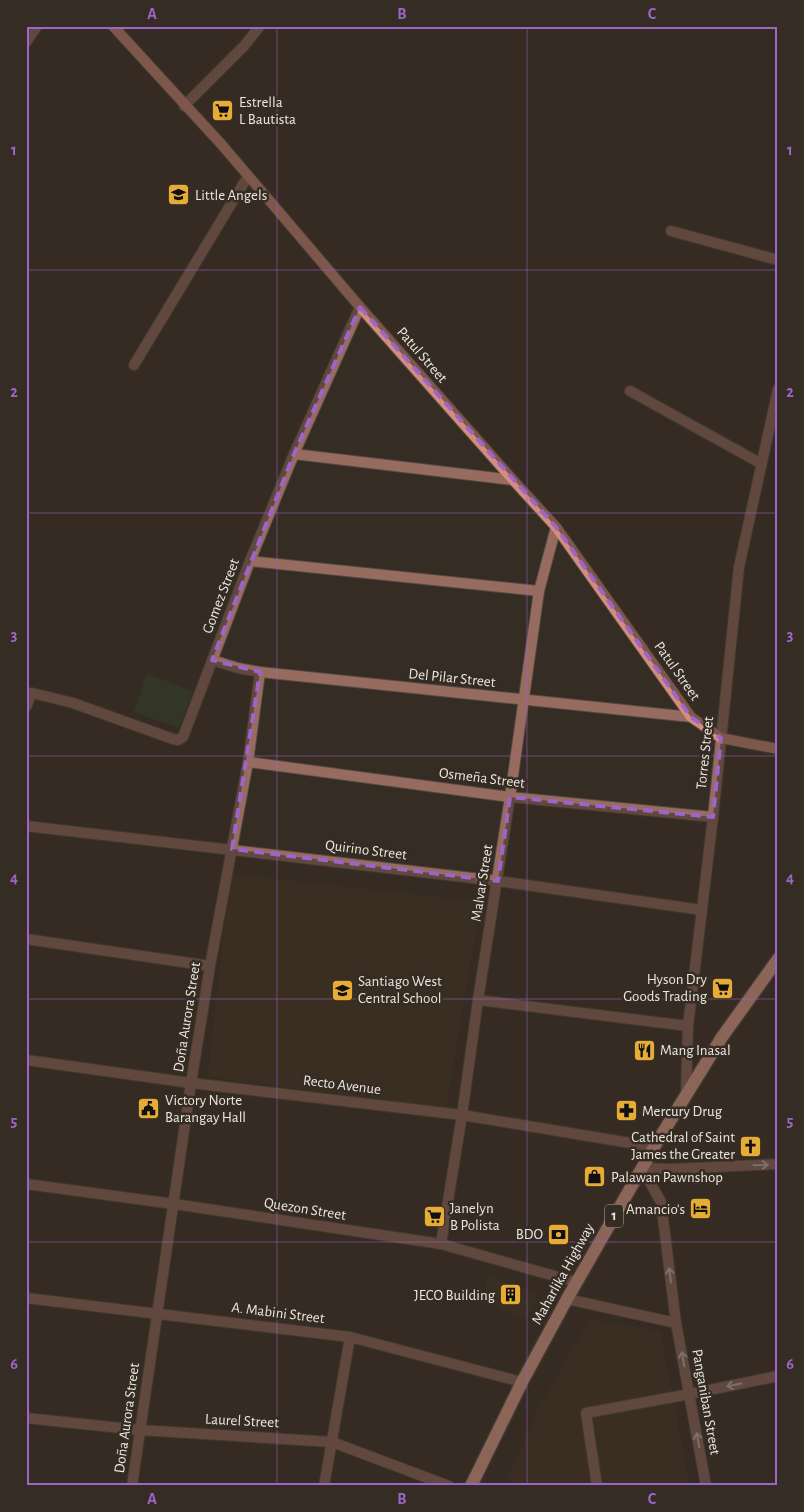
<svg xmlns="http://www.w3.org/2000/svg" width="804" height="1512" viewBox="0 0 804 1512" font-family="'Alegreya Sans',sans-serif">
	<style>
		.built { fill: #403224 }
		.green { fill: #32442b }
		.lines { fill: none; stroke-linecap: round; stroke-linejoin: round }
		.pedestrian-casing { stroke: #524a41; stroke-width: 12 }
		.minor-casing { stroke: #524a41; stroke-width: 12 }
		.tertiary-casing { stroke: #524a41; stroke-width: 12 }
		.secondary-casing { stroke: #524a41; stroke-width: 12 }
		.primary-casing { stroke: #524a41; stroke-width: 15 }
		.pedestrian { stroke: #986b61; stroke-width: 10 }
		.minor { stroke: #986b61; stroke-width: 10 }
		.tertiary { stroke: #986b61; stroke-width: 10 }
		.secondary { stroke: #d48c7c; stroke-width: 10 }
		.primary { stroke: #f7ac9b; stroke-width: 12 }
		.oneway { stroke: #d3c1ba }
		.marked { fill: none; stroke: #9d64c9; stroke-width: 4; stroke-dasharray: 10 6; stroke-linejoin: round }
		.grid { fill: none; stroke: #9d64c9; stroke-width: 1; stroke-opacity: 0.55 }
		.labels { text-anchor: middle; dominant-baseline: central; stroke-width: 5; stroke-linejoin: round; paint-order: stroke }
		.shield { fill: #352c23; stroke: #b5aea7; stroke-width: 1 }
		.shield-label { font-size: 14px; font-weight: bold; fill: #ece6e0 }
		.poi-label { font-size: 15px; fill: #ece6e0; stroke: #352c23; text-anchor: start }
		.street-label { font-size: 15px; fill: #ece6e0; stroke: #352c23 }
		.neatline { fill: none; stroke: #9d64c9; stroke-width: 2 }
		.grid-label { font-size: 16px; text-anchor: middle; font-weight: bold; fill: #9d64c9 }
	</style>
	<rect width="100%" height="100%" fill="#352c23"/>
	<g class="built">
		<path d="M 230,874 L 481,902 L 446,1108 L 208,1077 Z"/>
		<path d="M 487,1275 L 538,1294 L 525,1320 L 485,1302 Z"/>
		<path d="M 589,1320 L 660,1331 L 690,1486 L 505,1486 L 540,1405 Z"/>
	</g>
	<path class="green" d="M 147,674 L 193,691 L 179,728 L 134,712 Z"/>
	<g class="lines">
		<defs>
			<path id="pedestrian" d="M 597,1486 L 586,1413 L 690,1394"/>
			<g id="minor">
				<path d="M 184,106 L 244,46 L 260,26"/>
				<path d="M 671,231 L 778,260"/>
				<path d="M 134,365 L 248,176"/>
				<path d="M 630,391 L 760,463"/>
				<path d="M 294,454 L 513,480"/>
				<path d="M 250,561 L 539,591"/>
				<path d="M 212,660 L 238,668 L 260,672 L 691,717"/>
				<path d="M 26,707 L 32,693 L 73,703 L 173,739 L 178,740 L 183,737 L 250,561 L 294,454 L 360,307"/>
				<path d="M 248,762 L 510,797 L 713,817"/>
				<path d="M 26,939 L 210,966"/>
				<path d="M 478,1000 L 688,1026"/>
				<path d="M 642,1168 L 670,1169 L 778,1164"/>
				<path d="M 26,1184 L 174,1204 L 441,1244 L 576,1282"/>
				<path d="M 441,1244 L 462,1115 L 478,1000 L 510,797 L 539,591 L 556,527"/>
				<path d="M 26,1298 L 350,1337 L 522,1382"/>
				<path d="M 567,1299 L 676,1323"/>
				<path d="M 690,1394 L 778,1376"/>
				<path d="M 132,1486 L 191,1083 L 210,966 L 248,762 L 260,672"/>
				<path d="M 324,1486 L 350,1337"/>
			</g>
			<g id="tertiary">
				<path d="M 26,42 L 37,26"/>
				<path d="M 26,826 L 498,881 L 702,910"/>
				<path d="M 26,1060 L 191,1083 L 462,1115 L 654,1147"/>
				<path d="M 686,1093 L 688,1026 L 713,817 L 739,567 L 778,389"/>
				<path d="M 642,1168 L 661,1202 L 676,1323 L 706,1486"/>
				<path d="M 26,1418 L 140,1430 L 332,1442 L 449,1486"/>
			</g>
			<path id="secondary" d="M 113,26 L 222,145 L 360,307 L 513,480 L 556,527 L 691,717 L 721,738 L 778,749"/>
			<path id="primary" d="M 471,1486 L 522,1382 L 567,1299 L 654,1147 L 722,1037 L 778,959"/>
		</defs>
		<use href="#pedestrian" class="pedestrian-casing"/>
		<use href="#minor" class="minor-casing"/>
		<use href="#tertiary" class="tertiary-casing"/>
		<use href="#secondary" class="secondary-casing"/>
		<use href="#primary" class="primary-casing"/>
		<use href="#pedestrian" class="pedestrian"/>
		<use href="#minor" class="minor"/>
		<use href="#tertiary" class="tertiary"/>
		<use href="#secondary" class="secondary"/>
		<use href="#primary" class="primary"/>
	</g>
	<defs><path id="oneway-shaft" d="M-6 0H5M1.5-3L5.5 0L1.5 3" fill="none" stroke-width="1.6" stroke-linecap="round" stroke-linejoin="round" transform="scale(1.25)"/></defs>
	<g class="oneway">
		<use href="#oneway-shaft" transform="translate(761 1165) rotate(-2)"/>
		<use href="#oneway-shaft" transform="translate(670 1275) rotate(-97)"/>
		<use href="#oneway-shaft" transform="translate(683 1359) rotate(-100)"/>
		<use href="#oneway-shaft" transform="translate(734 1385) rotate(168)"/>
		<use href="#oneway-shaft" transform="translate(698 1440) rotate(-100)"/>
	</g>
	<path d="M0 0H804V1512H0ZM 360,307 L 556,527 L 691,717 L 721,738 L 713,817 L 510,797 L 498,881 L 232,849 L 260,672 L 212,660 L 294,454 Z" fill="#352c23" fill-opacity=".55" fill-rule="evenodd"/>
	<path class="marked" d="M 360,307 L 556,527 L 691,717 L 721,738 L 713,817 L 510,797 L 498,881 L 232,849 L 260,672 L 212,660 L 294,454 Z"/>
	<path class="grid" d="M 277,26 L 277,1486M 527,26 L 527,1486M 26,270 L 778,270M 26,513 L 778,513M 26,756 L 778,756M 26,999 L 778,999M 26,1242 L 778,1242"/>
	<defs>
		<symbol id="supermarket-square" viewBox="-11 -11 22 22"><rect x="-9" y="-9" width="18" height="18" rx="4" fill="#e6ac36" stroke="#352c23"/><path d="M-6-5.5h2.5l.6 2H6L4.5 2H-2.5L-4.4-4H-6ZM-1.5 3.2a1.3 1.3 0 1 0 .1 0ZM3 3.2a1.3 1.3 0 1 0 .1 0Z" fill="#111"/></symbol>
		<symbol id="school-square" viewBox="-11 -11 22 22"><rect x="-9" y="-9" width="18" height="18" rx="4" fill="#e6ac36" stroke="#352c23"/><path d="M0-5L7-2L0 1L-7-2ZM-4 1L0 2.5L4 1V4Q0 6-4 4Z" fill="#111"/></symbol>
		<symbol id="restaurant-square" viewBox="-11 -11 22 22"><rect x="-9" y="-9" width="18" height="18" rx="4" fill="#e6ac36" stroke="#352c23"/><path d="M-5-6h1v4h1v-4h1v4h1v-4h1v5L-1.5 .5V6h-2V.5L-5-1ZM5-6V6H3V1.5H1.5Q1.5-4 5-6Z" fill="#111"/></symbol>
		<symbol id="civic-square" viewBox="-11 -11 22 22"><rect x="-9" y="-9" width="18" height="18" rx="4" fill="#e6ac36" stroke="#352c23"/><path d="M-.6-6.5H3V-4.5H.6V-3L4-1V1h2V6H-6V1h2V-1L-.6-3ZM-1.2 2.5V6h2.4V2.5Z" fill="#111"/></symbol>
		<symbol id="pharmacy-square" viewBox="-11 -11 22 22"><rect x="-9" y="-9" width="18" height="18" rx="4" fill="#e6ac36" stroke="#352c23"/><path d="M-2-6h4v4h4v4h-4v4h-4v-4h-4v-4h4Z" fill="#111"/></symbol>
		<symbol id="church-square" viewBox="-11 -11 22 22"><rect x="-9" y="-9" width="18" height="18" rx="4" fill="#e6ac36" stroke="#352c23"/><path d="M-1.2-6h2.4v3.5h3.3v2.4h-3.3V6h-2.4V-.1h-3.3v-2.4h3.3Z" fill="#111"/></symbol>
		<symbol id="shop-square" viewBox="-11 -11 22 22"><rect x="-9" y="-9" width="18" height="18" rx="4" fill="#e6ac36" stroke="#352c23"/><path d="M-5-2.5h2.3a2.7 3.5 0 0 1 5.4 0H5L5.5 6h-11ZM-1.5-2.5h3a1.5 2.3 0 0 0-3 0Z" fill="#111"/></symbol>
		<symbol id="hotel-square" viewBox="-11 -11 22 22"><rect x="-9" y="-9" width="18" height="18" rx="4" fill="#e6ac36" stroke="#352c23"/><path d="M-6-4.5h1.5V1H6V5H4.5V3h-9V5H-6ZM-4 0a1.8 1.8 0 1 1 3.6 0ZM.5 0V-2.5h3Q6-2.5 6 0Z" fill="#111"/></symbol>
		<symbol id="bank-square" viewBox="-11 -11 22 22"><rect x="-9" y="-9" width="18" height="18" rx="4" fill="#e6ac36" stroke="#352c23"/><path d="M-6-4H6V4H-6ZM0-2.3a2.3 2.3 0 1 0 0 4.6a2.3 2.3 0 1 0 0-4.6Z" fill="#111"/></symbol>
		<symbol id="building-square" viewBox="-11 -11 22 22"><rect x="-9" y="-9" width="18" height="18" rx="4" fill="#e6ac36" stroke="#352c23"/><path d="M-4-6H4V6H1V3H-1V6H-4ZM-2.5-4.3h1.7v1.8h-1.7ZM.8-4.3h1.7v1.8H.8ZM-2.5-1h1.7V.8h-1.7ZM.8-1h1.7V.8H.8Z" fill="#111"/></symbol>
	</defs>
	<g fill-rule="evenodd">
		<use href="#supermarket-square" x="210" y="98" width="25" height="25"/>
		<use href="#school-square" x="166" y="182" width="25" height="25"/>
		<use href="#supermarket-square" x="710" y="976" width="25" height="25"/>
		<use href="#school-square" x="330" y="978" width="25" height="25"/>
		<use href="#restaurant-square" x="632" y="1038" width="25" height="25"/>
		<use href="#civic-square" x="136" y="1096" width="25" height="25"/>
		<use href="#pharmacy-square" x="614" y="1098" width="25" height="25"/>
		<use href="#church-square" x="738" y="1134" width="25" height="25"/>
		<use href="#shop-square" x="582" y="1164" width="25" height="25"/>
		<use href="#hotel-square" x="688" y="1196" width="25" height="25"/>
		<use href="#supermarket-square" x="422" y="1204" width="25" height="25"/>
		<use href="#bank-square" x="546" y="1222" width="25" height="25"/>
		<use href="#building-square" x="498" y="1282" width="25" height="25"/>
	</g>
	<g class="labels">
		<rect class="shield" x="605" y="1204.5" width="18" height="23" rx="4"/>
		<g class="shield-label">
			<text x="614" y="1216">1</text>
		</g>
		<g class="poi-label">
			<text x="239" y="102">Estrella<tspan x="239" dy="17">L Bautista</tspan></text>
			<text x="195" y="195">Little Angels</text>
			<text x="707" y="979" text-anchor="end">Hyson Dry<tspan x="707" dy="17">Goods Trading</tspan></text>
			<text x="358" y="981">Santiago West<tspan x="358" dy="17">Central School</tspan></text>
			<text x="660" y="1050">Mang Inasal</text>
			<text x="165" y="1100">Victory Norte<tspan x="165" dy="17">Barangay Hall</tspan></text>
			<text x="642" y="1111">Mercury Drug</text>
			<text x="735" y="1137" text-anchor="end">Cathedral of Saint<tspan x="735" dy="17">James the Greater</tspan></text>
			<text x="611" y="1177">Palawan Pawnshop</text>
			<text x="450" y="1208">Janelyn<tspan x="450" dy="17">B Polista</tspan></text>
			<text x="685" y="1209" text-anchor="end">Amancio's</text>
			<text x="543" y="1234" text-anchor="end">BDO</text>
			<text x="495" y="1295" text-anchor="end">JECO Building</text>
		</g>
		<g class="street-label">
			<text transform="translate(422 355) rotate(49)">Patul Street</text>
			<text transform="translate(221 596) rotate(-69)">Gomez Street</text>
			<text transform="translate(677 671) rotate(55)">Patul Street</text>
			<text transform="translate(452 678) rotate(6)">Del Pilar Street</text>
			<text transform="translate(705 753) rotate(-84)">Torres Street</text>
			<text transform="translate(482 778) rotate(7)">Osmeña Street</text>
			<text transform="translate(366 850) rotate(7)">Quirino Street</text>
			<text transform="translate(482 883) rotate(-81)">Malvar Street</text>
			<text transform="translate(187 1017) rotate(-81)">Doña Aurora Street</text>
			<text transform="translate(342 1085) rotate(7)">Recto Avenue</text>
			<text transform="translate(305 1209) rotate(9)">Quezon Street</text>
			<text transform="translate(563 1274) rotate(-61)">Maharlika Highway</text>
			<text transform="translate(278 1313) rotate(7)">A. Mabini Street</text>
			<text transform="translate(706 1402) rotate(80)">Panganiban Street</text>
			<text transform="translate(127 1418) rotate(-82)">Doña Aurora Street</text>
			<text transform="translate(242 1421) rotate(3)">Laurel Street</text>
		</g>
	</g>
	<rect width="804" height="1512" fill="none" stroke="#352c23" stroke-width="55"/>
	<rect x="28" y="28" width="748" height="1456" class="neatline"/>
	<g class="grid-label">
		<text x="152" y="19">A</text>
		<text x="402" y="19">B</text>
		<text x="652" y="19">C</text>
		<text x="14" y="155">1</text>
		<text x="790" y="155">1</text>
		<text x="14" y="397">2</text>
		<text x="790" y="397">2</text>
		<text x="14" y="640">3</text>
		<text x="790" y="640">3</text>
		<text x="14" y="883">4</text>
		<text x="790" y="883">4</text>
		<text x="14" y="1126">5</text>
		<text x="790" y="1126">5</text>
		<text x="14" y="1369">6</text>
		<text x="790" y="1369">6</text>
		<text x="152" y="1504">A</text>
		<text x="402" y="1504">B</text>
		<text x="652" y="1504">C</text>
	</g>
</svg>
